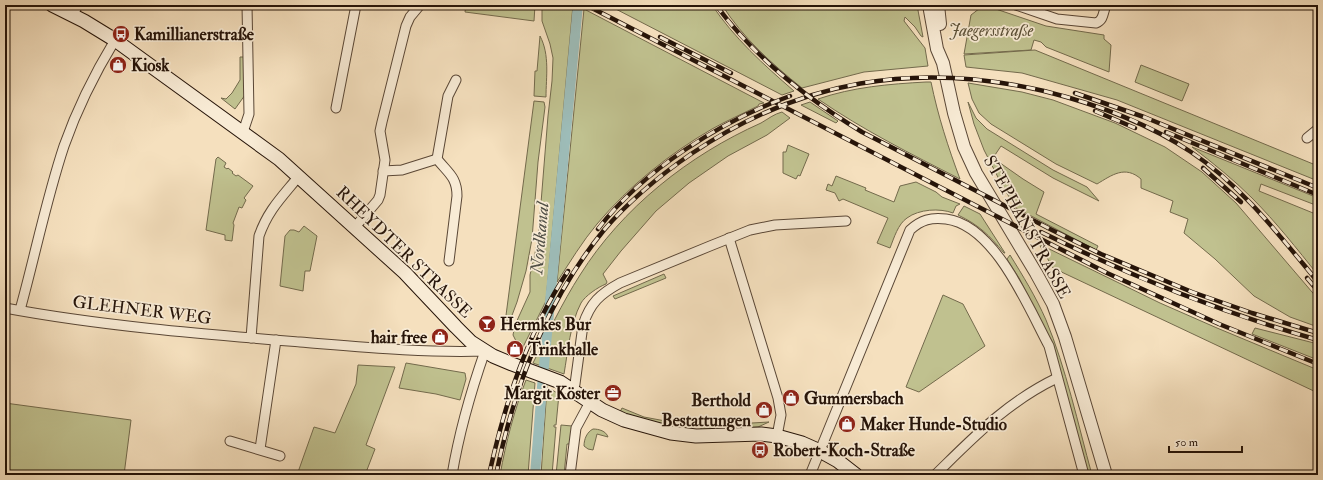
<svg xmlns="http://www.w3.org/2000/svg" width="1323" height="480" viewBox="0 0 1323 480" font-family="'IM FELL Double Pica',serif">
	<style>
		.green { fill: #c0c18f; stroke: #736a4c }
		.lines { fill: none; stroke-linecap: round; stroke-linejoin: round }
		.canal { stroke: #9dbcb8; stroke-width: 10 }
		.minor-casing { stroke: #5a4736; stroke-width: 11 }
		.tertiary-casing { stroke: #5a4736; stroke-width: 14 }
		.secondary-casing { stroke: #261409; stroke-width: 15 }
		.minor { stroke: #f8ebd5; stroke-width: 9 }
		.tertiary { stroke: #f8ebd5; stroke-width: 12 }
		.secondary { stroke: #f8ebd5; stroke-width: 13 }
		.rail-casing { stroke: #261409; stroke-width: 4.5 }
		.rail { stroke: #f8ebd5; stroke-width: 3; stroke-dasharray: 9; stroke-linecap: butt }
		.labels { text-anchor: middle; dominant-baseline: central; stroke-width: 3.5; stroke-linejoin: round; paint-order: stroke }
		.park-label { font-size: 17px; font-style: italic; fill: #5c5138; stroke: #f8ebd5 }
		.poi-label { font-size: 17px; font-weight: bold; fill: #261409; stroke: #f8ebd5; text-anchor: start }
		.street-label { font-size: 17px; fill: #261409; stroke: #f8ebd5 }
		.water-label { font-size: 18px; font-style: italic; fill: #504f46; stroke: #f8ebd5 }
	</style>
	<rect width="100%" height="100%" fill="#f5e0be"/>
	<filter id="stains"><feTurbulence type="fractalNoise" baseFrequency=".005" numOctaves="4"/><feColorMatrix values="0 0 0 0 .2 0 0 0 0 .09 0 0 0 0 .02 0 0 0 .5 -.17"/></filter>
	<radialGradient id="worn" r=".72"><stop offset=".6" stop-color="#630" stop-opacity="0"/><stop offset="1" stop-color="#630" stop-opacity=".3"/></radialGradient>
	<g class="green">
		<path d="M 466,5 L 535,5 L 534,21 L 465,12 Z"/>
		<path d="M 542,5 L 573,5 L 546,301 L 521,351 L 513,335 L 515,325 L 530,292 L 530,275 L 538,240 L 548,116 L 552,81 L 553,58 L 550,44 L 542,21 Z"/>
		<path d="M 608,5 L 712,5 C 734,38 764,65 794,91 L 782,95 Z"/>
		<path d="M 722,5 L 917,5 L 923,37 L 921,36 L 915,27 L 905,17 L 904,21 L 925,48 L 928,66 L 864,72 L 802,88 C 772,64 743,38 722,5 Z"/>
		<path d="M 984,5 L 1046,26 L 1104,35 L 1104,39 L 1111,45 L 1109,72 L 1046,47 L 1041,42 L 1034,40 L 1031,50 L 964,54 L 971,15 Z"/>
		<path d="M 584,9 L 764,103 L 759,104 L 758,106 C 742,114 726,121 712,129 C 669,154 629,186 597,224 C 582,242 570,262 557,282 Z"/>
		<path d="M 540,36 C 550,55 546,77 546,97 L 534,96 L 535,71 L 537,71 Z"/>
		<path d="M 1035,50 L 1318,166 L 1318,181 L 1117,100 L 1022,73 L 966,67 L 964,55 Z"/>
		<path d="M 240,57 L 245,57 L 245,95 L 235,109 L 221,98 L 226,99 L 232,93 L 240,80 Z"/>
		<path d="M 1141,65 L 1189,84 L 1182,101 L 1135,82 Z"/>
		<path d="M 926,82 L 931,82 C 938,116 948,147 960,179 C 911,154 863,130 818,99 C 853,87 889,84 926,82 Z"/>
		<path d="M 968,83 L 1022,92 L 1053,100 L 1115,123 L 1165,147 L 1202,172 L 1236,203 L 1318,299 L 1318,327 L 1290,317 L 1254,296 L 1215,259 L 1184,233 L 1188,219 L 1170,212 L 1173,201 L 1141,188 L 1141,179 C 1125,165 1112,175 1097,184 L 1056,164 L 991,124 L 979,113 L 972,99 Z"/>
		<path d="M 534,101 L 544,102 L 545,107 L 538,162 L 532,239 L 526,271 L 517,302 L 511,318 L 505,323 Z"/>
		<path d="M 810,102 L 838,121 L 836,123 L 801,105 Z"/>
		<path d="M 968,102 L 976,118 L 987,129 L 1053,170 L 1087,187 L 1099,201 L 1053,178 L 1001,146 L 993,158 L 1023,179 L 1044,192 L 1036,214 L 1098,246 L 1096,250 L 1016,208 L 1003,187 L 984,150 L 974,124 Z"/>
		<path d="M 782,112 L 790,118 L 767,135 L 728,156 L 689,183 L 656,211 L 621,251 L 603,274 L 607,282 L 606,284 C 598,287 585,296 581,303 C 570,324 568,351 564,374 L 533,363 C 548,333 562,303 580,275 C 622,208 689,155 761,123 C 768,119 774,114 782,112 Z"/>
		<path d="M 788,145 L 809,154 L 800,176 L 798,175 L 796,179 L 783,173 L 783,152 L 786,152 Z"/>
		<path d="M 1192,147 L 1318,198 L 1318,206 L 1261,184 L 1259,191 L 1318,215 L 1318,275 C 1297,249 1276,222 1252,198 C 1234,180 1213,163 1192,147 Z"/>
		<path d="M 218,157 L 226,163 L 224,167 L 227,169 L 228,168 L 233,172 L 232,173 L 236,176 L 238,175 L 253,186 L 244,198 L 246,200 L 242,208 L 239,207 L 233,223 L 234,225 L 232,241 L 225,240 L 225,235 L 206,230 L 216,159 Z"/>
		<path d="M 836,176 L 866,188 L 865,190 L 894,202 L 900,186 L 916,182 L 936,192 L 942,197 L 960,204 L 956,206 L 953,213 C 940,208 919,209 907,218 C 898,224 894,238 890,248 L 877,243 L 888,218 L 843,199 L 839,201 L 835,193 L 826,190 L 828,184 L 832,186 Z"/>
		<path d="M 964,206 L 980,214 L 1005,253 L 1004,253 C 989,235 979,225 958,215 Z"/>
		<path d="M 304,226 L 317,236 L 310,271 L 305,271 L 303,291 L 280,286 L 285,236 L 290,230 L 294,230 L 299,232 Z"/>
		<path d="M 1039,244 L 1160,303 L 1217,328 L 1318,370 L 1318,393 L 1053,268 Z"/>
		<path d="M 1010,255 C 1023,276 1036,297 1046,320 C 1066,368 1078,424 1092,475 L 1088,475 L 1052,344 L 1019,278 L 1007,259 Z"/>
		<path d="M 664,274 L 666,278 L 615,299 L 613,296 Z"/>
		<path d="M 943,295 L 963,304 L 985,346 L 919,392 L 906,387 Z"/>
		<path d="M 1255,328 L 1318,344 L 1318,360 L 1252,334 Z"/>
		<path d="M 406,363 L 465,373 L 466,379 L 460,400 L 436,394 L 399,388 Z"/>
		<path d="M 358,365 L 395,367 L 366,445 L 375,449 L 365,475 L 297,475 L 314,427 L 335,433 L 356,384 Z"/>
		<path d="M 526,380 L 535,383 L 528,475 L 500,475 C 506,442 514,411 526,380 Z"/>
		<path d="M 547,387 L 559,394 L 556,425 L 554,425 L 554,427 L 556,427 L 552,475 L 541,475 Z"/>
		<path d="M 5,403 L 131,420 L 124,475 L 5,475 Z"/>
		<path d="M 622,408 L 644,417 L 692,426 L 691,430 C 666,427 644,421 620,412 Z"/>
		<path d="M 769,422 L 758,427 L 701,431 L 701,426 Z"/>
		<path d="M 561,425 L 572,426 L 570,444 L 567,444 L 564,475 L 556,475 Z"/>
		<path d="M 593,429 C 599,429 606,431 608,437 L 597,434 L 593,450 L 588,449 L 584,446 C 584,439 587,432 593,429 Z"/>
	</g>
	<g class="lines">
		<path class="canal" d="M 535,475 L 542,387 L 578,5"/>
		<defs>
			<g id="minor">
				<path d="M 1016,5 L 1057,19 L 1096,23 C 1104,20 1103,12 1106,5"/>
				<path d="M 73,14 L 78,5"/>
				<path d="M 336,108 L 356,5"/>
				<path d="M 243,132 L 249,114 L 247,5"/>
				<path d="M 1307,138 L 1318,129"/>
				<path d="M 383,171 L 402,170 L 437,159"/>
				<path d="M 355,227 L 378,200 L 380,195 L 385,160 L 380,131 L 382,122 L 406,26 L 410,17 L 420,5"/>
				<path d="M 729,238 L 778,398 L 781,415 L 777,436"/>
				<path d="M 449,261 L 457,196 C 457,177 448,173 437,159 L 448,96 L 456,80"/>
				<path d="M 5,308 C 102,326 202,334 300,342 C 362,347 424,353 485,351 C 471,391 459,433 452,475"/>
				<path d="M 20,310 C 35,256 46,200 64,146 C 77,109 95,73 115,40"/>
				<path d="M 251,338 L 259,236 C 268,210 282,197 299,176"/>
				<path d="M 573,390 L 575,384 L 583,325 C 590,303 600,294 620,283 L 710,246 L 750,230 L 775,225 L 846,221"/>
				<path d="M 230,441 L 280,456"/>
				<path d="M 260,449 L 276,340"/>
				<path d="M 570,475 L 576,428 L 590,402"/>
				<path d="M 810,475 L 910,230 C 921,220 931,217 946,219 C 995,225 1028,307 1049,346 L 1084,475"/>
				<path d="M 935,475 C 974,437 1007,402 1057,378"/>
			</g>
			<g id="tertiary">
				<path d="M 929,5 L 937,49 L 943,63 L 954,113 L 964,147 L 976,173 L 1036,273 L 1053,304 L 1065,337 L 1106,475"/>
				<path d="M 938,5 L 940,24"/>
			</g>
			<path id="secondary" d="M 52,5 L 84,21 L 115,40 L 279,159 L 405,273 L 456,327 L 471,342 L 493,356 L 512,364 L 560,382 L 602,410 L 624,420 L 671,433 L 696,436 L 761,434 L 777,436 L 802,443 L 820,451 L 838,461 L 856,475"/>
		</defs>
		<use href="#minor" class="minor-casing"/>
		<use href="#tertiary" class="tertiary-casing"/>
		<use href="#secondary" class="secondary-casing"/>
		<use href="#minor" class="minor"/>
		<use href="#tertiary" class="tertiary"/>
		<use href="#secondary" class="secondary"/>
		<defs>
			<g id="rail">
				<path d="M 586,5 L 1107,273 L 1219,324 L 1318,364"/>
				<path d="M 716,5 C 755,58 806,98 862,132 L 1052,230 L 1101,254 L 1192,292 L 1252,313 L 1318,333"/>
				<path d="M 660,37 L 731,73"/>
				<path d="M 1075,93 L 1144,117 L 1318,188"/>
				<path d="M 1095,111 L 1135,128"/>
				<path d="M 1166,132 L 1318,195"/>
				<path d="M 1203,168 L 1241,202"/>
				<path d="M 598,229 C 643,170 721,121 790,96"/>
				<path d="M 1041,232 C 1132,277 1220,312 1318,340"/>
				<path d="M 1307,278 L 1318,291"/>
				<path d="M 489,475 C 505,403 527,333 568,271"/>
				<path d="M 496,475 C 514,387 546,301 604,230 C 629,201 659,176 691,154 C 800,80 916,61 1044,91 C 1096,104 1146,122 1191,152 C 1242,186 1279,235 1318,282"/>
			</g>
		</defs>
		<use href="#rail" class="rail-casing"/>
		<use href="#rail" class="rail"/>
	</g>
	<defs>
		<symbol id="bus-disc" viewBox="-11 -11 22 22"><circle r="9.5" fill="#8f2418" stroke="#f8ebd5"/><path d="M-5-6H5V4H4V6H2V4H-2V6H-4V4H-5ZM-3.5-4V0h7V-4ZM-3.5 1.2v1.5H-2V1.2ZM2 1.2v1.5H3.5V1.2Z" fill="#fff"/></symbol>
		<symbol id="shop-disc" viewBox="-11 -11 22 22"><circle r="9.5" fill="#8f2418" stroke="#f8ebd5"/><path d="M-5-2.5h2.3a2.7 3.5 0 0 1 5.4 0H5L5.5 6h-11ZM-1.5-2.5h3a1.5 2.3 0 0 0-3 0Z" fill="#fff"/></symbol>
		<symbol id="bar-disc" viewBox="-11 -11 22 22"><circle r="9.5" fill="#8f2418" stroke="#f8ebd5"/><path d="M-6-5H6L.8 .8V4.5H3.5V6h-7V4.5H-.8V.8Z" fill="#fff"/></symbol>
		<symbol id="office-disc" viewBox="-11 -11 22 22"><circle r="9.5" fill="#8f2418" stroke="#f8ebd5"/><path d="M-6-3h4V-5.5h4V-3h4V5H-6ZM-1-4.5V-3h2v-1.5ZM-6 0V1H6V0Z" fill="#fff"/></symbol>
	</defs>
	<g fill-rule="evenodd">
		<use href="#bus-disc" x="111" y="24" width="20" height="20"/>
		<use href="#shop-disc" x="108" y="55" width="20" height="20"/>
		<use href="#bar-disc" x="477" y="314" width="20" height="20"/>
		<use href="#shop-disc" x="430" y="327" width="20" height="20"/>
		<use href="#shop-disc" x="505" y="339" width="20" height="20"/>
		<use href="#office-disc" x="603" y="383" width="20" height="20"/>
		<use href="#shop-disc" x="781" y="388" width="20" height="20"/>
		<use href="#shop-disc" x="754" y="400" width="20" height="20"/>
		<use href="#shop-disc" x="837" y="414" width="20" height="20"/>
		<use href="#bus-disc" x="750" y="440" width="20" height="20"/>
	</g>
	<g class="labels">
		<g class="park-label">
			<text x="991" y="30">Jaegersstraße</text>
		</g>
		<g class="poi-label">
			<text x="134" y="34">Kamillianerstraße</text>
			<text x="131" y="65">Kiosk</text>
			<text x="500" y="324">Hermkes Bur</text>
			<text x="427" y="337" text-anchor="end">hair free</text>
			<text x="528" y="349">Trinkhalle</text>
			<text x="600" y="393" text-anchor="end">Margit Köster</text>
			<text x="804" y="398">Gummersbach</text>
			<text x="751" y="400" text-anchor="end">Berthold<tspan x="751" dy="20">Bestattungen</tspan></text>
			<text x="860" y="424">Maker Hunde-Studio</text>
			<text x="773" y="450">Robert-Koch-Straße</text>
		</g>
		<g class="street-label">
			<text transform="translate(1027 227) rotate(61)">STEPHANSTRASSE</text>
			<text transform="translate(404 252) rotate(44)">RHEYDTER STRASSE</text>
			<text transform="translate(142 310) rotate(7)">GLEHNER WEG</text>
		</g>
		<g class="water-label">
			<text transform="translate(540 238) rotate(-85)">Nordkanal</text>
		</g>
	</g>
	<rect width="1323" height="480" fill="none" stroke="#f5e0be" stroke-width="20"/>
	<rect x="6" y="6" width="1311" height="468" fill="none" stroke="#261409" stroke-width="2"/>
	<rect x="10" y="10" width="1303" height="460" fill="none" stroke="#261409"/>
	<path d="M1169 446v6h73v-6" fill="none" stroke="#261409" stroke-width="2"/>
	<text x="1175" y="446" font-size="12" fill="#261409" stroke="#f8ebd5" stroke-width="3" paint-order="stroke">50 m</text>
	<rect width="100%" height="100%" filter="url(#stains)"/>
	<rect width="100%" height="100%" fill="url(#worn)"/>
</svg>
